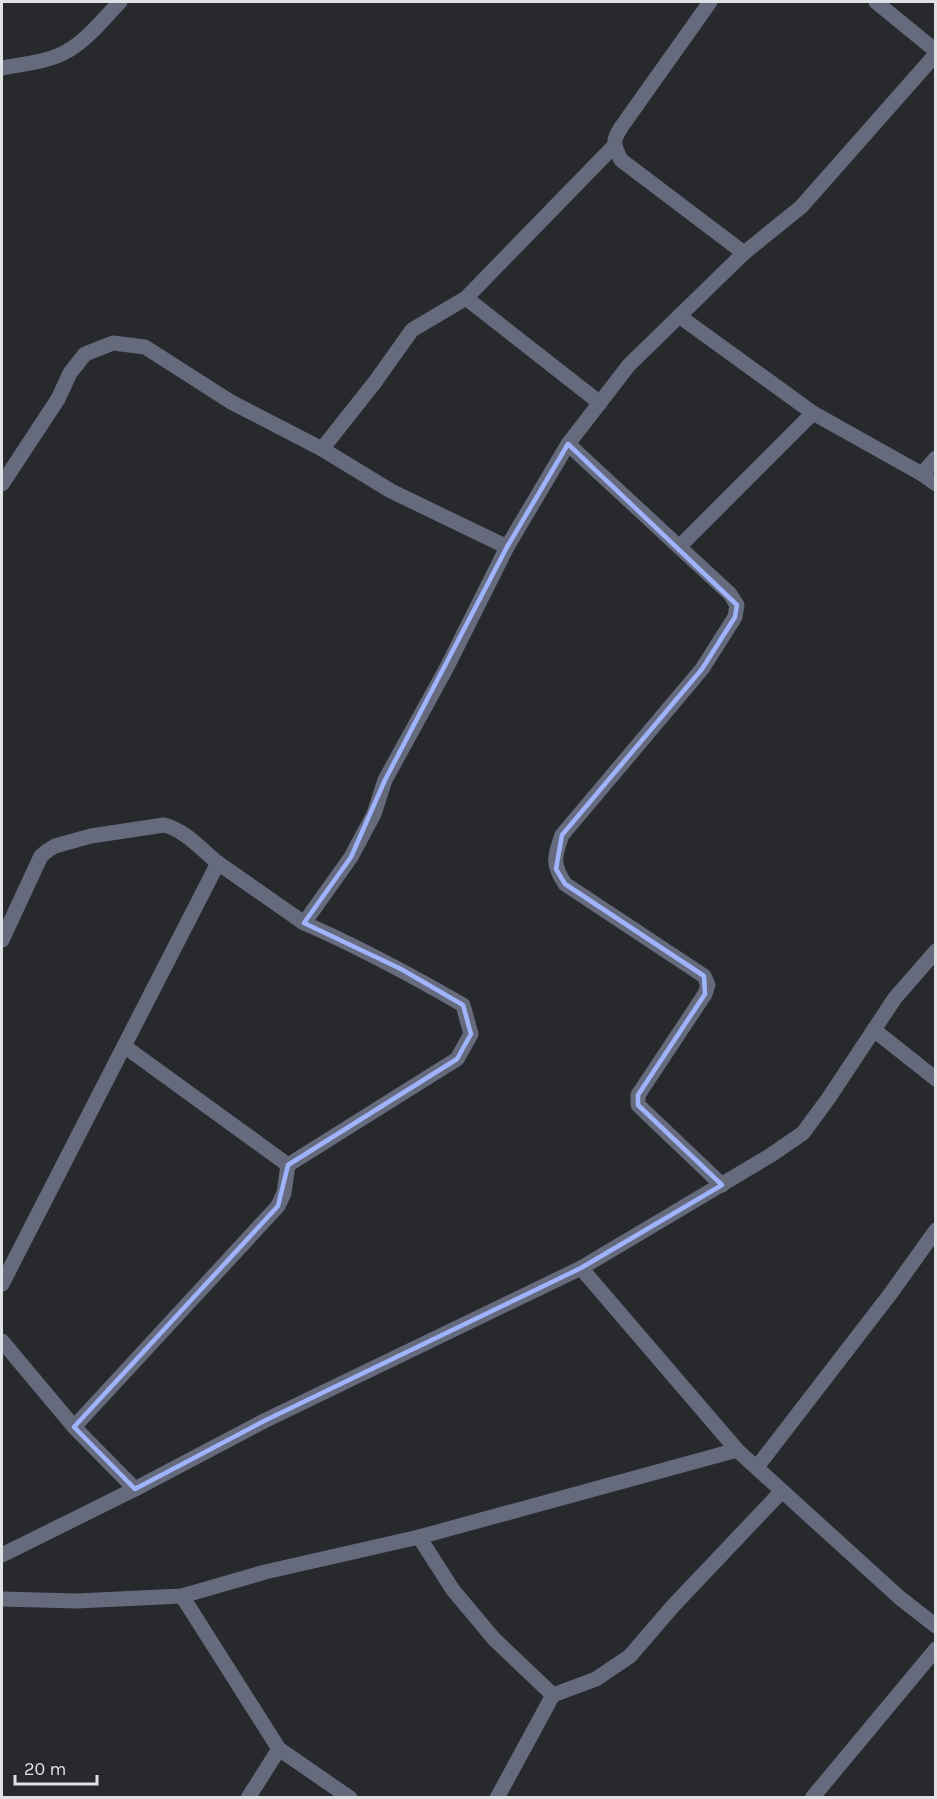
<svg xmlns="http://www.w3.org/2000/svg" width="937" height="1799" viewBox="0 0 937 1799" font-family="Karla,sans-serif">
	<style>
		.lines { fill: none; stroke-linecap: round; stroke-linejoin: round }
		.minor { stroke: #656a7d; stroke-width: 15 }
		.marked { fill: none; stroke: #a0b3fd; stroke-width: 4.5; stroke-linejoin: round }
	</style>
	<rect width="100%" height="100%" fill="#28292d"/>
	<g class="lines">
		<g class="minor">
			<path d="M 710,2 L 622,126 C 612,141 613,144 621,160 L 744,253"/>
			<path d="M 876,2 L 936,51"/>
			<path d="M 2,68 C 23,64 50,62 69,50 C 89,38 104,18 120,2"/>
			<path d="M 466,298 L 600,403"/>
			<path d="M 679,316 L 813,413 L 922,474 L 936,484"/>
			<path d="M 568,444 L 730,594 L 737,605 L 735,617 L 702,669 L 562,835 C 554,857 552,864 565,884 L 704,976 L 708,985 L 705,994 L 638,1095 L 638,1105 L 722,1185"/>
			<path d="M 322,449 L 375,382 L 412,330 L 466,298 L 614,146"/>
			<path d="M 922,474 L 936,458"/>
			<path d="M 2,484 L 58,399 L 70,373 L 85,354 L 113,343 L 145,347 L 231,402 L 322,449 L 391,491 L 507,547 L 568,444 L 629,365 L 744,253 L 801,207 L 936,54"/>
			<path d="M 679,547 L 813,413"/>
			<path d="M 2,940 L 41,856 L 47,851 L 55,846 L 91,836 L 164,825 C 185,830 202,850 218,863"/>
			<path d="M 874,1030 L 936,1079"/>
			<path d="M 124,1046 L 288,1165"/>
			<path d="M 581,1268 L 737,1450 L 900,1598 L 936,1626"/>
			<path d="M 2,1284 L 218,863 L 304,923 L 351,857 L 374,814 L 385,780 L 447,667 L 507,547"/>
			<path d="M 2,1341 L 74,1427 L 135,1489"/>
			<path d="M 74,1427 L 278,1206 L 284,1193 L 288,1165 L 457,1059 L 471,1034 L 463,1005 C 411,975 359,947 304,923"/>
			<path d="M 757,1467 L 891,1293 L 936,1230"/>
			<path d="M 419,1537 L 453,1590 L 494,1639 L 553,1695 L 596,1679 L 630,1656 L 673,1606 L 782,1491"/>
			<path d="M 2,1555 L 135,1489 L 266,1420 L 581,1268 L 771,1155 L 803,1133 L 828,1099 L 895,998 L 936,951"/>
			<path d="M 182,1596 L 279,1749 L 350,1798"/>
			<path d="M 2,1599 L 76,1601 L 182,1596 L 265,1572 L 419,1537 L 737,1450"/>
			<path d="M 248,1798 L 279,1749"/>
			<path d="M 497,1798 L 553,1695"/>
			<path d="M 812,1798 L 936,1649"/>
		</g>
	</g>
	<path class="marked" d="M 568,444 L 737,605 L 735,617 L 702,669 L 562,835 L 556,869 L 565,884 L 704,976 L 705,994 L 638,1095 L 638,1105 L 722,1185 L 581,1268 L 266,1420 L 135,1489 L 74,1427 L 278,1206 L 288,1165 L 457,1059 L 471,1034 L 463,1005 L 401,969 L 304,923 L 351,857 L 385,780 L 507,547 Z"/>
	<rect width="937" height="1799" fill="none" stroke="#e0e1e3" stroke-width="6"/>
	<path d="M15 1775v9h82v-9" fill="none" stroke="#e0e1e3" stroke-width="3"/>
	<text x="24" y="1775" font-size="18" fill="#e0e1e3" stroke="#28292d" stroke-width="4.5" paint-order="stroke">20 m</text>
</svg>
